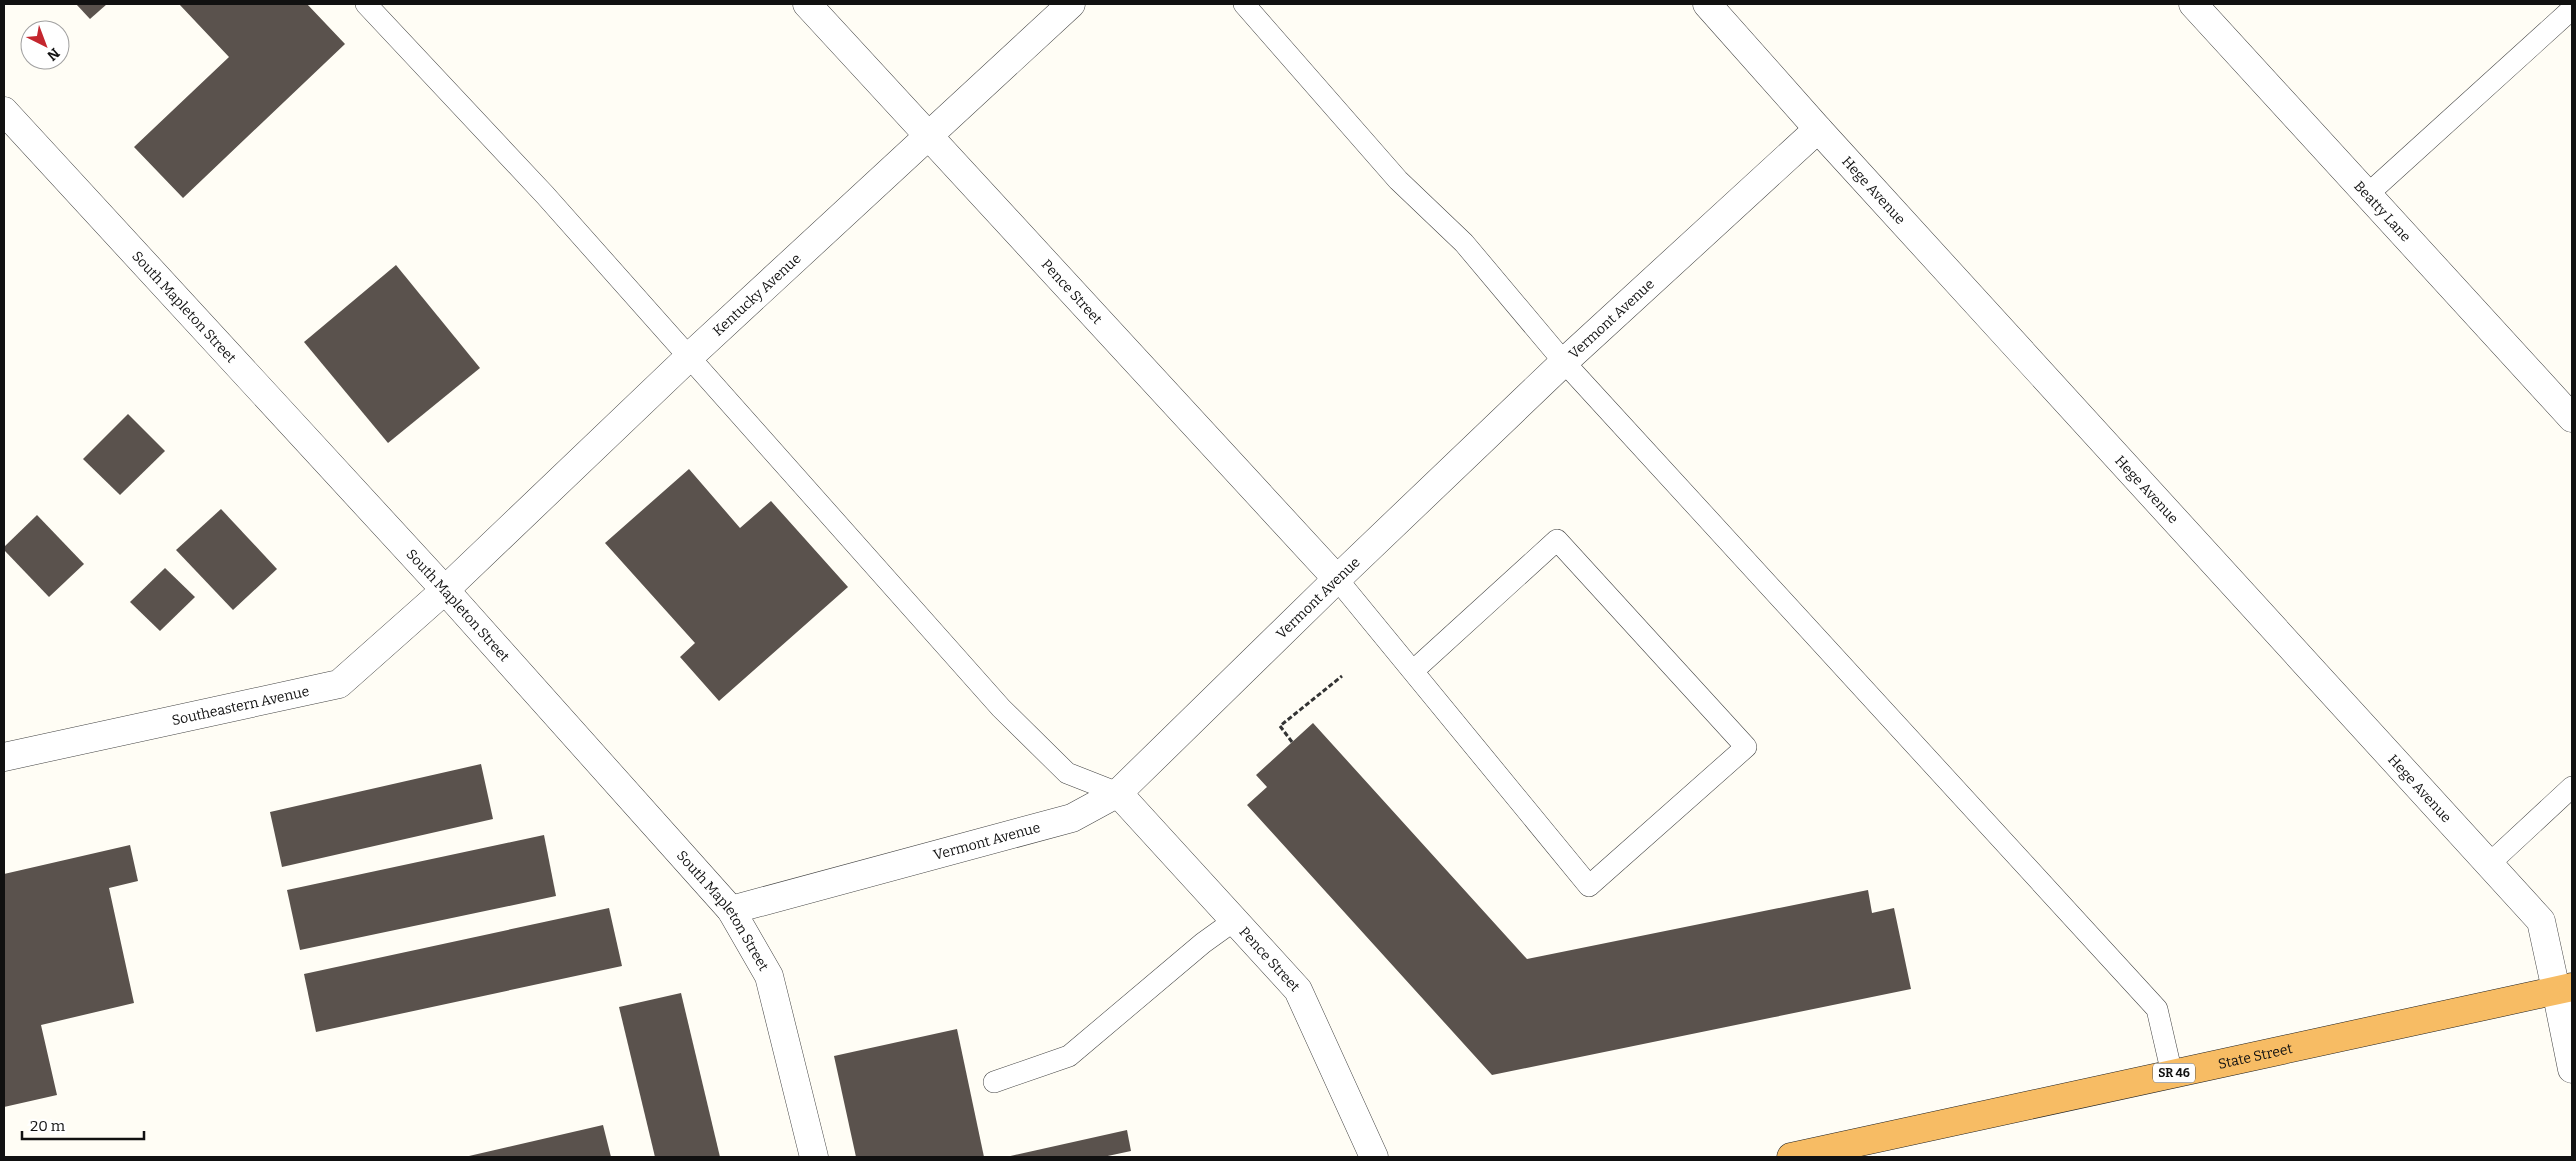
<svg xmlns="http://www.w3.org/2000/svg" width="2576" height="1161" viewBox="0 0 2576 1161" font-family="Bitter,serif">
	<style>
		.building { fill: #5a524d }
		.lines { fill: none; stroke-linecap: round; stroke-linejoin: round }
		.service-casing { stroke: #444; stroke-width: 22 }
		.minor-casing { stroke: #444; stroke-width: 29 }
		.tertiary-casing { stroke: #444; stroke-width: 29 }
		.trunk-casing { stroke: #222; stroke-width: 29 }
		.path { stroke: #333; stroke-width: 3; stroke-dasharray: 5 2.5; stroke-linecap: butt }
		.service { stroke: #fff; stroke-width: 21 }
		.minor { stroke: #fff; stroke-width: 28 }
		.tertiary { stroke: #fff; stroke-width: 28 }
		.trunk { stroke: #f7bc64; stroke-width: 28 }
		.labels { text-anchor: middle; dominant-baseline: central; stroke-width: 5; stroke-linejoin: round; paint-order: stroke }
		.shield { fill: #fff; stroke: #585858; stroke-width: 1 }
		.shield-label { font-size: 12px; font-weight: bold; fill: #111 }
		.street-label { font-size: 14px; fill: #111; stroke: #fff }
	</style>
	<rect width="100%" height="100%" fill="#fffdf5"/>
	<g class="building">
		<path d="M 76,4 L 107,4 L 90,19 Z"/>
		<path d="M 179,4 L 307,4 L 345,44 L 183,198 L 134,147 L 229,57 Z"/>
		<path d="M 396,265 L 480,368 L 388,443 L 304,342 Z"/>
		<path d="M 128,414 L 165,451 L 120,495 L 83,459 Z"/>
		<path d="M 689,469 L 740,528 L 771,501 L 848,587 L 719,701 L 680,657 L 695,643 L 605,543 Z"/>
		<path d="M 221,509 L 277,569 L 233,610 L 176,550 Z"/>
		<path d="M 37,515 L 84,564 L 49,597 L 4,550 L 4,547 Z"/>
		<path d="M 165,568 L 195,597 L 160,631 L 130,602 Z"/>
		<path d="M 1313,723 L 1527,959 L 1868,890 L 1872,913 L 1894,908 L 1911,989 L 1492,1075 L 1247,805 L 1267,787 L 1256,775 Z"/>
		<path d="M 481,764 L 493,819 L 282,867 L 270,812 Z"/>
		<path d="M 544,835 L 556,896 L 300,950 L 287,890 Z"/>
		<path d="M 130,845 L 138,881 L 109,888 L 134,1003 L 41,1025 L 57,1095 L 4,1107 L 4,874 Z"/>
		<path d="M 609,908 L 622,966 L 316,1032 L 304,974 Z"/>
		<path d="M 681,993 L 720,1157 L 655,1157 L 619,1007 Z"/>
		<path d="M 957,1029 L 984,1157 L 856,1157 L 834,1056 Z"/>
		<path d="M 603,1125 L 611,1157 L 469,1157 L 469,1156 Z"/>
		<path d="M 1127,1130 L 1131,1151 L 1103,1157 L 1006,1157 Z"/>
	</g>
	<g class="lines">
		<defs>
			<g id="service">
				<path d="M 366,4 L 545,195 L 1001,708 L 1067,773 L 1118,793"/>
				<path d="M 1244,4 L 1398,180 L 1464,243 L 1564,362 L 2157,1009 L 2172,1074"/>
				<path d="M 2368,194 L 2572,9"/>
				<path d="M 1337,579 L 1589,886 L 1746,747 L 1557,540 L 1413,671"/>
				<path d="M 2489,864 L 2572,787"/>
				<path d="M 994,1082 L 1069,1056 L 1203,943 L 1235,920"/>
			</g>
			<g id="minor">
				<path id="s1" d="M 807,4 L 1337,579"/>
				<path id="s2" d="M 1707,4 L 1818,129 L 2541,921 L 2556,990"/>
				<path id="s3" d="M 2193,4 L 2572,418"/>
				<path id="s4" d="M 4,111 L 445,590 L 731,910 L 769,976 L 814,1157"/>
				<path id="s5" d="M 4,757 L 339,684 L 445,590 L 688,358 L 1071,4"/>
				<path id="s6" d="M 1118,793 L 1298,990 L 1374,1157"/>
				<path id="s7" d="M 731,910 L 1072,818 L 1118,793 L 1337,579 L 1564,362 L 1818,129"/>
			</g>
			<path id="tertiary" d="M 2556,990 L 2572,1069"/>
			<g id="trunk">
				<path id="s8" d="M 1791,1157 L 2572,987"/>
			</g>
		</defs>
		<use href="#service" class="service-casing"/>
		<use href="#minor" class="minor-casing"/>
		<use href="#tertiary" class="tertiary-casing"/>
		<use href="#trunk" class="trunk-casing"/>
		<path class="path" d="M 1292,742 L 1280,726 L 1342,676"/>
		<use href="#service" class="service"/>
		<use href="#minor" class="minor"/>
		<use href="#tertiary" class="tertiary"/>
		<use href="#trunk" class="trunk"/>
	</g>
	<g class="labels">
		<rect class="shield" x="2153" y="1063.5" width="42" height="19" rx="4"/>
		<g class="shield-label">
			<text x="2174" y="1073">SR 46</text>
		</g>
		<g class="street-label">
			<text stroke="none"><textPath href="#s2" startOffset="250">Hege Avenue</textPath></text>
			<text stroke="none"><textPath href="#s3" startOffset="281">Beatty Lane</textPath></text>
			<text stroke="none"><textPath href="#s1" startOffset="391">Pence Street</textPath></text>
			<text stroke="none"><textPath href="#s5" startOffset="914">Kentucky Avenue</textPath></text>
			<text stroke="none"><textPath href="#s4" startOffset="266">South Mapleton Street</textPath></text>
			<text stroke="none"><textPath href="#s7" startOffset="1090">Vermont Avenue</textPath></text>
			<text stroke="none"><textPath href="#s2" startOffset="655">Hege Avenue</textPath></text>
			<text stroke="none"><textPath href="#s7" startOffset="685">Vermont Avenue</textPath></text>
			<text stroke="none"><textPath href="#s4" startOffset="671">South Mapleton Street</textPath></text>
			<text stroke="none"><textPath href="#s5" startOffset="242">Southeastern Avenue</textPath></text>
			<text stroke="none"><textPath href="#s2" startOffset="1060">Hege Avenue</textPath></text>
			<text stroke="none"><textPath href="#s7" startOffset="265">Vermont Avenue</textPath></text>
			<text stroke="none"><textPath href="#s4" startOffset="1076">South Mapleton Street</textPath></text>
			<text stroke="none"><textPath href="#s6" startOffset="225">Pence Street</textPath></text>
			<text stroke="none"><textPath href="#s8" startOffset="475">State Street</textPath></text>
		</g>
	</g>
	<rect width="2576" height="1161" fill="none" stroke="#111111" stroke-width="10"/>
	<g transform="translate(45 45) rotate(138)"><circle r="24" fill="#ffffff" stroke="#a0a0a0"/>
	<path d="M0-4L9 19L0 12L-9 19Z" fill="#c4262e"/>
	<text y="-8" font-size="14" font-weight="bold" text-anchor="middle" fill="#111111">N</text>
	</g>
	<path d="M22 1131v8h122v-8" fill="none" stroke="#111111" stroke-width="2.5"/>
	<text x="30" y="1131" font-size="15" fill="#111111" stroke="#ffffff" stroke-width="4" paint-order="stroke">20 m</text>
</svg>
